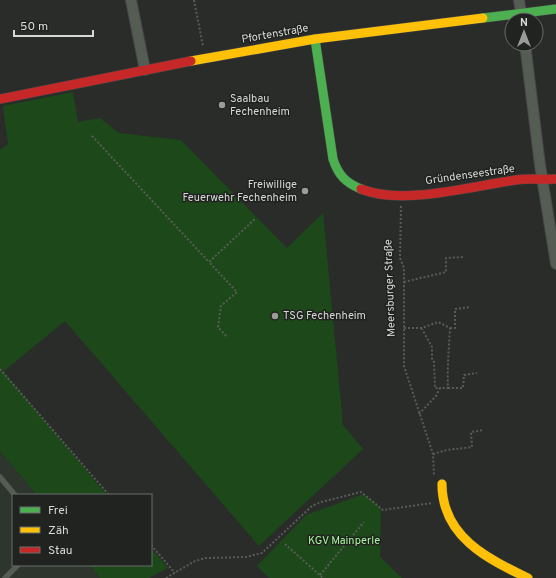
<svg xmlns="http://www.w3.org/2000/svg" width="556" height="578" viewBox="0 0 556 578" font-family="Overpass,sans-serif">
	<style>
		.built { fill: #2d352d }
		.green { fill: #1d481a }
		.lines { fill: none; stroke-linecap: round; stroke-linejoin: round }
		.lane-casing { stroke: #464846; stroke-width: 6 }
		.street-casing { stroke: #464846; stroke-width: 12 }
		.fast-casing { stroke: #464846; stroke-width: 10 }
		.slow-casing { stroke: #464846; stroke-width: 10 }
		.jam-casing { stroke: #464846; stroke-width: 10 }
		.path { stroke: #575c56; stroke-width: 2; stroke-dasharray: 2 2; stroke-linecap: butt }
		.lane { stroke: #545c54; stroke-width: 5 }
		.street { stroke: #545c54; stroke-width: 10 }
		.fast { stroke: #4caf50; stroke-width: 9 }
		.slow { stroke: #ffc107; stroke-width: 9 }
		.jam { stroke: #c62828; stroke-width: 9 }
		.poi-dot { fill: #9a9c9a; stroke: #20231f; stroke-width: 1.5 }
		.labels { text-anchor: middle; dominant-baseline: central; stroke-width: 3; stroke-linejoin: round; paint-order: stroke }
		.street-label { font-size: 11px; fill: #d6d9d6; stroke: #20231f }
		.poi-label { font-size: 11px; fill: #d6d9d6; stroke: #20231f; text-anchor: start }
		.park-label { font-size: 11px; fill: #a5f69c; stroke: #20231f }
	</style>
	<rect width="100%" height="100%" fill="#2a2c2a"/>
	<path class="built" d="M 0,451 L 37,495 L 13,495 L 13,565 L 90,565 L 100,578 L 0,578 Z"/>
	<g class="green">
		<path d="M 73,92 L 78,122 L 100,118 L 119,133 L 181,140 L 287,248 L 323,213 L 343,425 L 363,449 L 259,546 L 65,321 L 4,371 L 0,367 L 0,150 L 8,144 L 3,106 Z"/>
		<path d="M 0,368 L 107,495 L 37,495 L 0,451 Z"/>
		<path d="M 364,494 L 381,508 L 380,557 L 402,578 L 269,578 L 257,566 L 306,515 Z"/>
		<path d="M 151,548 L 168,568 L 149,578 L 100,578 L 90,565 L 151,565 Z"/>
	</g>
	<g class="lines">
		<defs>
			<g id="lane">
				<path d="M 0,477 L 15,495"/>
				<path d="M 5,578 L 18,565"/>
			</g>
			<g id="street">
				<path d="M 131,0 L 145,70"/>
				<path d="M 519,0 L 522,20"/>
				<path d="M 525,44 L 540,165 L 556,264"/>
			</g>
			<g id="fast">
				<path d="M 483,18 L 556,9"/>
				<path d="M 315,39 L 333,159 C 338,175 346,183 361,189"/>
			</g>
			<g id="slow">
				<path d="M 191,61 L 315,39 L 483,18"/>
				<path d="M 442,484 C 442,536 487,559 528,578"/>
			</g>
			<g id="jam">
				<path d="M 0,99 L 191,61"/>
				<path d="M 361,189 C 403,206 472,186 516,180 C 529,178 543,180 556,179"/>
			</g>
		</defs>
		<use href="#lane" class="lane-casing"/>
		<use href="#street" class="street-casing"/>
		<use href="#fast" class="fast-casing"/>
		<use href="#slow" class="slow-casing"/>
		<use href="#jam" class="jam-casing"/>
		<g class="path">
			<path d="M 194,0 L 203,46"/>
			<path d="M 92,136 L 209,262"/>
			<path d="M 401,206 L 400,258 L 404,268 L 404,366 L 433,454 L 434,476"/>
			<path d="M 404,282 L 446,272 L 446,258 L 464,257"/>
			<path d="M 404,328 L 422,328 L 438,322 L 450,328 C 449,348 447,368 448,388 L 440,388"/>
			<path d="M 450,328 L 455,328 L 455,309 L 470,307"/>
			<path d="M 226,336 L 218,327 L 221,306 L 237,292 L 209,262 L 256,218"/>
			<path d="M 0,369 L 109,495"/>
			<path d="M 448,388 L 463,388 L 464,375 L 477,373"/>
			<path d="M 419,414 L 436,396 L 440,388 L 435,388 L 434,362 L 432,360 L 432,347 L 422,329"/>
			<path d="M 433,454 L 447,450 L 472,447 L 471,432 L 484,430"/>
			<path d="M 285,544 L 323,578"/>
			<path d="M 151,545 L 175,573"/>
			<path d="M 320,575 L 364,522"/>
			<path d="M 166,578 L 195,561 L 206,558 L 246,557 L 262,553 L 312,506 L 321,502 L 361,492 L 383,510 L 432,503"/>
		</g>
		<use href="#lane" class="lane"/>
		<use href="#street" class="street"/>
		<use href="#fast" class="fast"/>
		<use href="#slow" class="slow"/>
		<use href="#jam" class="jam"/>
	</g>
	<g class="poi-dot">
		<circle cx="222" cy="105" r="4"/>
		<circle cx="305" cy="191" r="4"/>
		<circle cx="275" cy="316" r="4"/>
	</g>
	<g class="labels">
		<g class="street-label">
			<text transform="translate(275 34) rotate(-10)">Pfortenstraße</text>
			<text transform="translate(470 175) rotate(-8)">Gründenseestraße</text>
			<text transform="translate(390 288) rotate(-92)">Meersburger Straße</text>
		</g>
		<g class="poi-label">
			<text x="230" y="99">Saalbau<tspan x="230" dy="13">Fechenheim</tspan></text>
			<text x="297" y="185" text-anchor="end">Freiwillige<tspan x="297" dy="13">Feuerwehr Fechenheim</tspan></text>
			<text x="283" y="316">TSG Fechenheim</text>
		</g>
		<g class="park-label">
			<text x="344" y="541">KGV Mainperle</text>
		</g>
	</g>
	<rect x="12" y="494" width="140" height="72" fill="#20231f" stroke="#696c68"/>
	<rect x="20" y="507" width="20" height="6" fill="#4caf50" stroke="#696c68"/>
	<text x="48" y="514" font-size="12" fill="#d6d9d6">Frei</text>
	<rect x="20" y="527" width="20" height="6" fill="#ffc107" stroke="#696c68"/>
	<text x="48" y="534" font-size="12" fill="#d6d9d6">Zäh</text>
	<rect x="20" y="547" width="20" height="6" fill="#c62828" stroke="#696c68"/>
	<text x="48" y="554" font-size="12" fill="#d6d9d6">Stau</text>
	<g transform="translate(524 32)"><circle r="19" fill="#20231f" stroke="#696c68"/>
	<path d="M0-3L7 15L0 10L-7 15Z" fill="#9a9c9a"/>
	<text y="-6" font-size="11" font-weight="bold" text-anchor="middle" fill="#d6d9d6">N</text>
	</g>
	<path d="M14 30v6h79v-6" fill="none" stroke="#d6d9d6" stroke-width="2"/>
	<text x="20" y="30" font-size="12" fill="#d6d9d6" stroke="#20231f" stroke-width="3" paint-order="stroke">50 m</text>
</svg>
